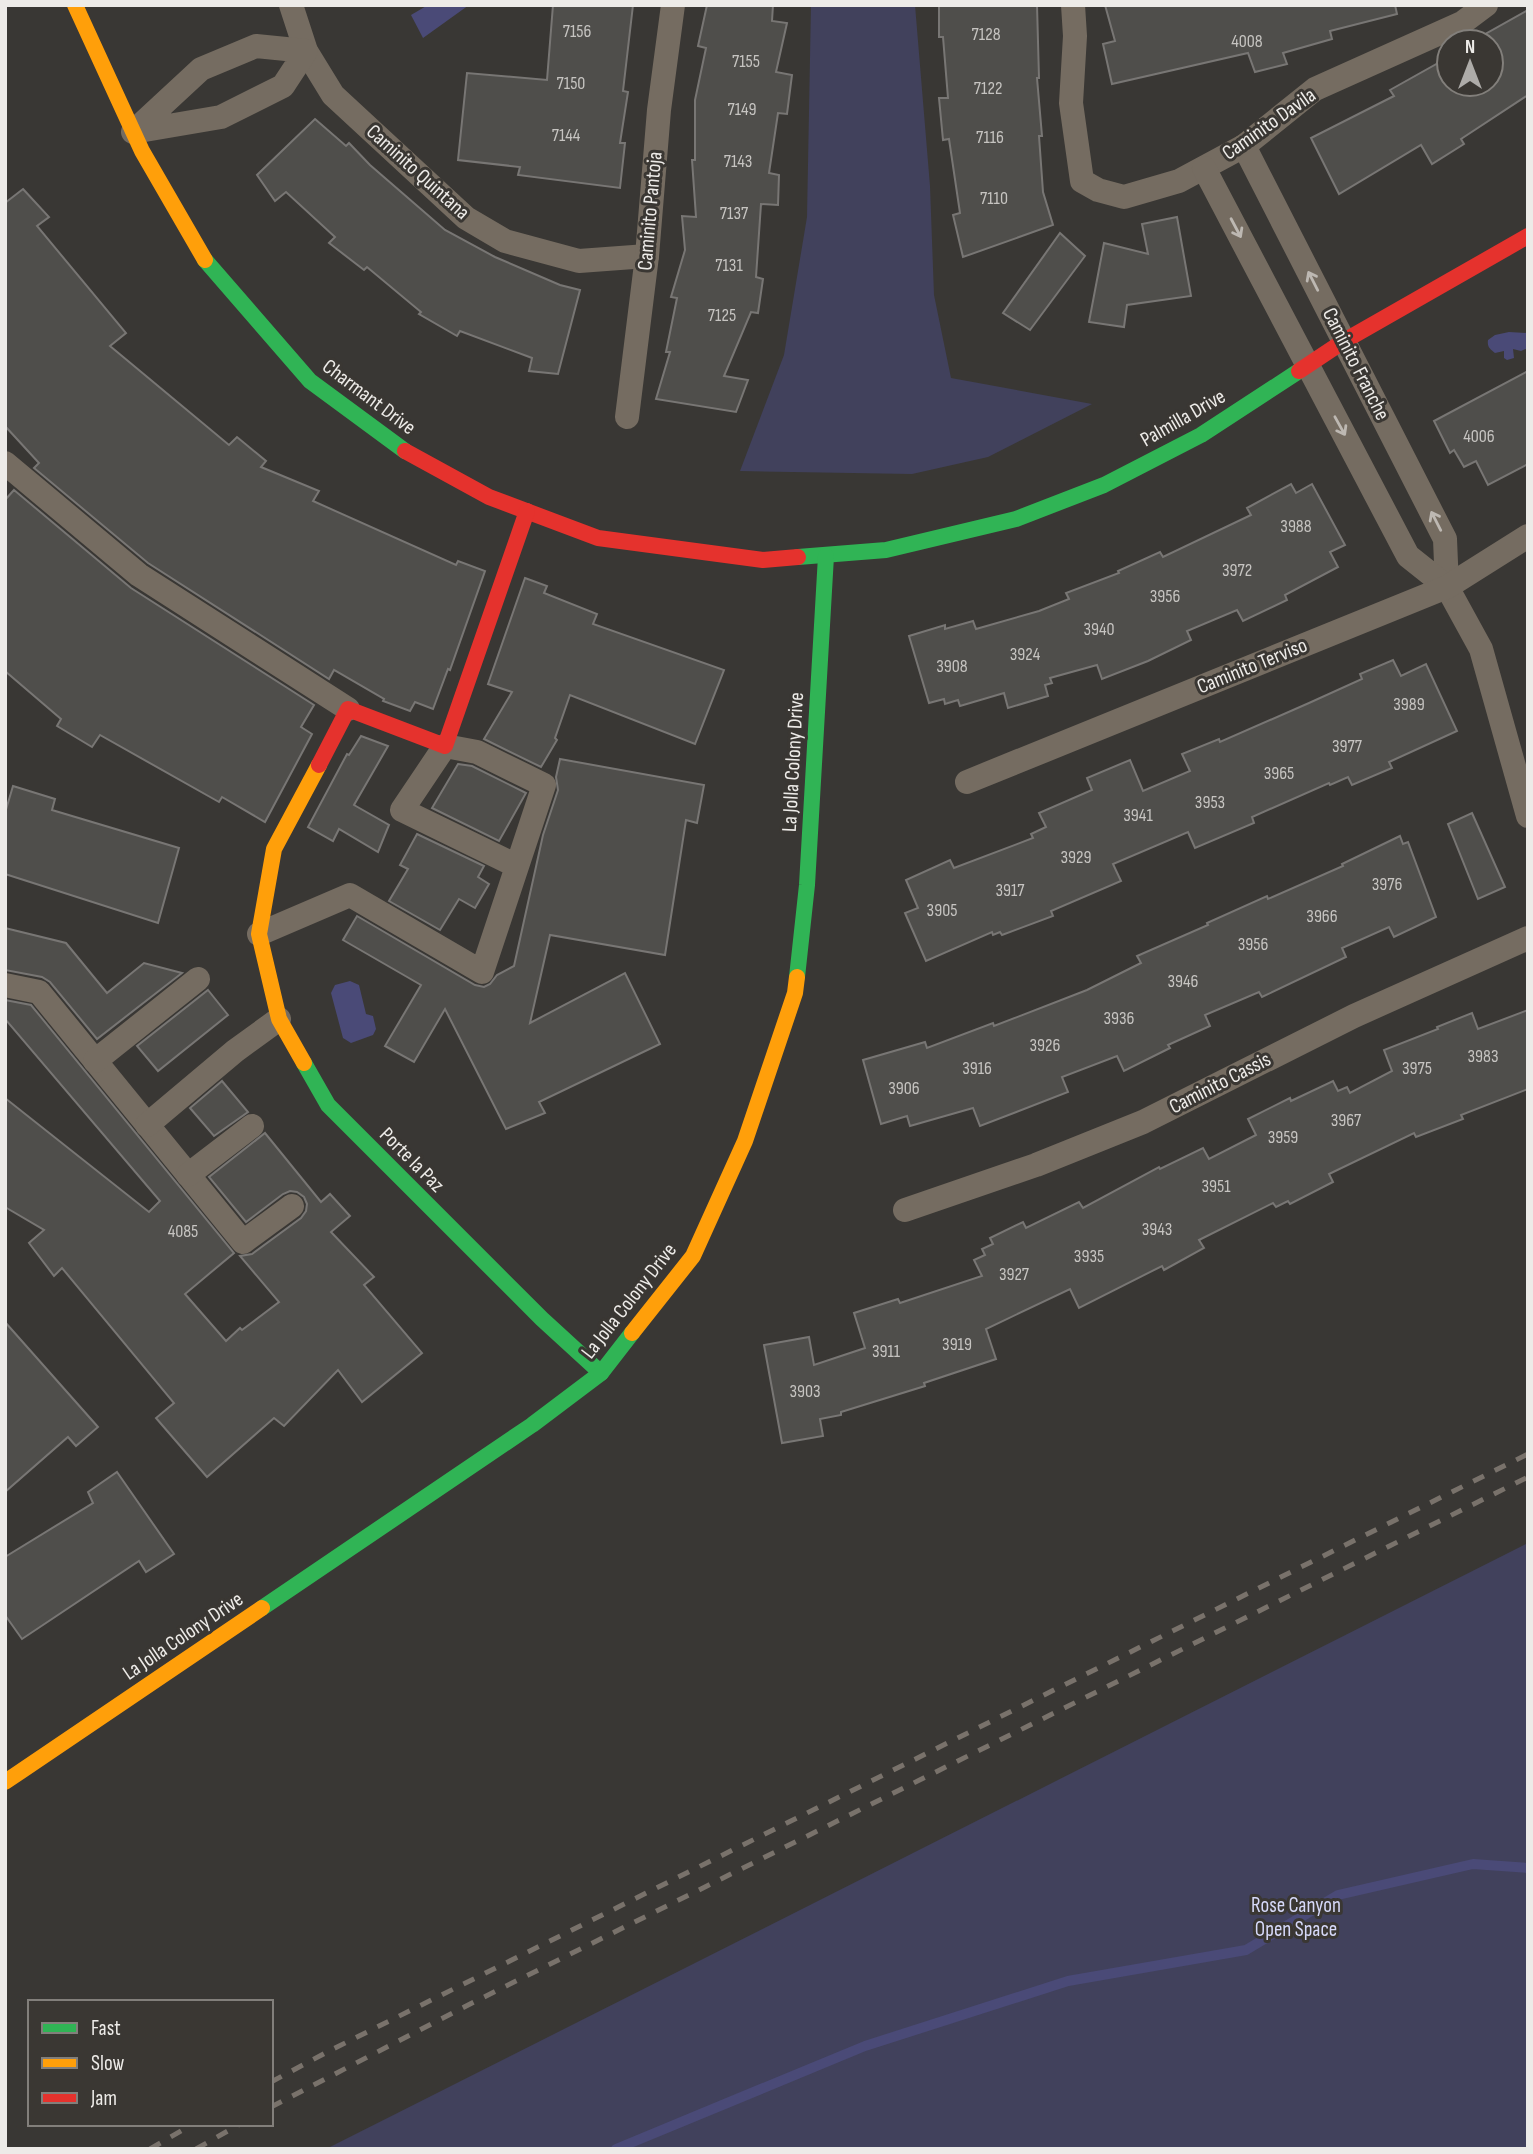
<svg xmlns="http://www.w3.org/2000/svg" width="1533" height="2154" viewBox="0 0 1533 2154" font-family="'Sofia Sans Condensed',sans-serif">
	<style>
		.green { fill: #41415c }
		.water { fill: #4a4a77 }
		.lines { fill: none; stroke-linecap: round; stroke-linejoin: round }
		.stream { stroke: #4a4a77; stroke-width: 10 }
		.building { fill: #4f4e4b; stroke: #787674; stroke-width: 2 }
		.street { stroke: #756c61; stroke-width: 24 }
		.fast { stroke: #30b455; stroke-width: 16 }
		.slow { stroke: #ff9f0a; stroke-width: 16 }
		.jam { stroke: #e5322d; stroke-width: 16 }
		.rail { stroke: #79726b; stroke-width: 5; stroke-dasharray: 12 12; stroke-linecap: butt }
		.oneway { stroke: #bdb8b2 }
		.labels { text-anchor: middle; dominant-baseline: central; stroke-width: 6; stroke-linejoin: round; paint-order: stroke }
		.number-label { font-size: 18px; fill: #c6c4c1 }
		.street-label { font-size: 21px; fill: #edebe8; stroke: #3a3733 }
		.park-label { font-size: 21px; fill: #d6d9f9; stroke: #3a3733 }
	</style>
	<rect width="100%" height="100%" fill="#393734"/>
	<g class="green">
		<path d="M 811,5 L 915,5 L 930,186 L 934,295 L 951,378 L 1092,404 L 988,457 L 912,474 L 740,471 L 784,355 L 807,217 Z"/>
		<path d="M 1528,1543 L 1528,2149 L 326,2149 Z"/>
	</g>
	<g class="water">
		<path d="M 428,5 L 469,5 L 423,38 L 411,15 Z"/>
		<path d="M 1509,332 L 1528,333 L 1528,348 L 1521,351 L 1513,349 L 1514,358 L 1507,360 L 1504,358 L 1504,351 L 1495,353 C 1490,349 1487,347 1488,340 L 1495,335 Z"/>
		<path d="M 350,981 L 359,985 L 366,1014 L 373,1016 L 376,1029 L 373,1035 L 351,1043 L 343,1038 L 331,993 L 335,985 Z"/>
	</g>
	<g class="lines">
		<path class="stream" d="M 616,2149 L 865,2046 L 1068,1981 L 1246,1950 L 1338,1895 L 1473,1864 L 1528,1868"/>
	</g>
	<g class="building">
		<path d="M 553,5 L 633,5 L 623,91 L 628,92 L 620,143 L 625,143 L 620,188 L 518,175 L 520,167 L 458,160 L 467,73 L 547,80 Z"/>
		<path d="M 707,5 L 773,5 L 772,21 L 787,23 L 776,72 L 792,75 L 787,114 L 778,113 L 769,173 L 779,175 L 778,205 L 761,204 L 756,277 L 763,279 L 758,313 L 751,312 L 724,376 L 748,380 L 736,412 L 656,399 L 670,352 L 666,352 L 677,298 L 671,297 L 685,250 L 682,216 L 696,217 L 692,160 L 695,160 L 695,100 L 706,48 L 698,46 Z"/>
		<path d="M 939,5 L 1037,5 L 1039,78 L 1037,78 L 1042,136 L 1039,136 L 1043,192 L 1053,225 L 963,257 L 953,215 L 960,213 L 949,139 L 943,140 L 939,98 L 948,98 L 943,37 L 939,37 Z"/>
		<path d="M 1105,5 L 1395,5 L 1397,14 L 1330,31 L 1332,39 L 1283,53 L 1287,64 L 1255,72 L 1248,53 L 1112,84 L 1103,44 L 1115,41 Z"/>
		<path d="M 1528,10 L 1528,95 L 1461,139 L 1464,144 L 1432,164 L 1421,145 L 1339,194 L 1311,138 L 1394,96 L 1390,90 L 1449,57 L 1449,84 L 1491,84 L 1491,42 L 1474,42 L 1481,38 L 1480,37 Z"/>
		<path d="M 315,119 L 346,146 L 349,143 L 370,165 L 445,230 L 495,257 L 560,285 L 580,290 L 558,374 L 529,371 L 532,358 L 460,331 L 457,336 L 419,314 L 421,312 L 367,267 L 364,270 L 329,243 L 335,237 L 286,192 L 275,201 L 257,175 Z"/>
		<path d="M 23,189 L 49,217 L 37,226 L 126,333 L 110,346 L 229,445 L 237,437 L 266,461 L 261,467 L 319,491 L 313,501 L 456,565 L 458,561 L 485,571 L 450,670 L 448,669 L 433,709 L 415,702 L 410,711 L 383,701 L 384,699 L 334,670 L 329,679 L 148,563 L 34,468 L 39,463 L 5,426 L 5,203 Z"/>
		<path d="M 1177,217 L 1191,296 L 1127,305 L 1124,327 L 1089,322 L 1104,243 L 1148,254 L 1142,224 Z"/>
		<path d="M 1060,233 L 1085,256 L 1030,330 L 1003,313 Z"/>
		<path d="M 1528,371 L 1528,464 L 1488,485 L 1476,461 L 1464,467 L 1454,450 L 1450,453 L 1434,421 Z"/>
		<path d="M 1291,484 L 1296,493 L 1312,484 L 1345,545 L 1330,552 L 1338,567 L 1285,595 L 1287,600 L 1243,621 L 1237,610 L 1187,631 L 1191,640 L 1148,661 L 1102,679 L 1097,665 L 1050,678 L 1052,683 L 1045,685 L 1048,696 L 1008,708 L 1004,693 L 960,706 L 958,700 L 945,704 L 944,699 L 929,703 L 909,636 L 945,625 L 945,629 L 973,621 L 976,629 L 1039,611 L 1069,599 L 1066,593 L 1119,573 L 1118,571 L 1160,552 L 1163,557 L 1251,515 L 1247,508 Z"/>
		<path d="M 14,490 L 131,588 L 314,705 L 301,727 L 312,734 L 265,822 L 222,797 L 219,802 L 100,735 L 92,747 L 57,726 L 61,719 L 5,671 L 5,500 Z"/>
		<path d="M 525,578 L 547,586 L 544,593 L 597,614 L 593,624 L 724,670 L 695,744 L 570,695 L 555,738 L 557,740 L 541,767 L 484,739 L 512,692 L 488,684 Z"/>
		<path d="M 1393,660 L 1401,676 L 1426,664 L 1457,731 L 1389,762 L 1392,768 L 1352,785 L 1348,777 L 1330,785 L 1329,783 L 1252,817 L 1254,823 L 1195,848 L 1188,832 L 1113,864 L 1121,881 L 1051,911 L 1053,916 L 1002,935 L 1000,932 L 993,935 L 992,932 L 926,961 L 905,913 L 918,908 L 906,880 L 950,860 L 954,868 L 1033,838 L 1031,834 L 1046,827 L 1039,813 L 1092,790 L 1087,778 L 1130,760 L 1143,791 L 1190,771 L 1182,754 L 1219,739 L 1220,742 L 1309,703 L 1362,679 L 1360,674 Z"/>
		<path d="M 361,736 L 388,746 L 354,805 L 389,825 L 378,852 L 339,829 L 333,841 L 308,827 L 347,754 L 349,755 Z"/>
		<path d="M 560,759 L 704,785 L 697,823 L 686,820 L 665,955 L 550,935 L 530,1023 L 625,973 L 660,1044 L 539,1102 L 545,1113 L 506,1129 L 445,1009 L 414,1062 L 385,1046 L 421,985 L 343,940 L 357,916 L 475,985 L 484,987 L 490,984 L 497,975 L 514,966 L 543,835 L 558,790 L 556,777 Z"/>
		<path d="M 458,764 L 472,766 L 526,793 L 499,841 L 432,808 Z"/>
		<path d="M 13,786 L 55,799 L 52,810 L 179,848 L 158,923 L 5,874 L 5,813 Z"/>
		<path d="M 1472,813 L 1505,887 L 1478,899 L 1448,824 Z"/>
		<path d="M 417,834 L 484,866 L 478,877 L 489,884 L 475,908 L 459,899 L 440,930 L 389,901 L 408,869 L 400,865 Z"/>
		<path d="M 1400,836 L 1403,844 L 1408,842 L 1436,917 L 1394,937 L 1389,927 L 1342,948 L 1346,957 L 1262,997 L 1259,992 L 1205,1015 L 1210,1026 L 1168,1045 L 1170,1048 L 1124,1071 L 1117,1056 L 1062,1077 L 1068,1092 L 980,1126 L 973,1108 L 910,1126 L 907,1116 L 881,1124 L 863,1060 L 925,1042 L 927,1048 L 993,1023 L 994,1026 L 1087,990 L 1141,963 L 1137,956 L 1208,925 L 1207,923 L 1267,896 L 1268,899 L 1343,866 L 1342,864 Z"/>
		<path d="M 5,928 L 66,943 L 107,993 L 144,963 L 182,973 L 97,1039 L 50,982 L 42,977 L 5,970 Z"/>
		<path d="M 208,990 L 228,1015 L 158,1071 L 137,1046 Z"/>
		<path d="M 5,1000 L 31,1005 L 234,1253 L 185,1294 L 226,1341 L 240,1328 L 242,1330 L 279,1302 L 240,1256 L 252,1254 L 301,1218 L 306,1211 L 307,1204 L 304,1197 L 297,1192 L 290,1191 L 283,1194 L 246,1222 L 209,1177 L 265,1133 L 321,1202 L 330,1194 L 350,1216 L 331,1232 L 374,1277 L 364,1285 L 422,1353 L 362,1402 L 338,1370 L 284,1426 L 274,1418 L 207,1477 L 156,1418 L 174,1403 L 62,1268 L 54,1276 L 29,1243 L 44,1230 L 5,1207 L 5,1098 L 149,1212 L 160,1201 L 5,1019 Z"/>
		<path d="M 1528,1010 L 1528,1089 L 1461,1115 L 1463,1119 L 1416,1137 L 1414,1133 L 1329,1174 L 1333,1182 L 1290,1204 L 1288,1201 L 1276,1207 L 1273,1203 L 1199,1240 L 1204,1248 L 1164,1270 L 1162,1266 L 1079,1308 L 1070,1289 L 986,1329 L 996,1359 L 924,1383 L 925,1386 L 841,1412 L 841,1415 L 820,1419 L 823,1436 L 782,1443 L 764,1345 L 809,1337 L 814,1365 L 865,1348 L 854,1313 L 898,1299 L 900,1303 L 982,1276 L 974,1260 L 985,1255 L 982,1249 L 993,1244 L 990,1238 L 1023,1222 L 1026,1228 L 1079,1202 L 1083,1208 L 1159,1167 L 1160,1169 L 1203,1148 L 1209,1159 L 1256,1135 L 1248,1119 L 1290,1098 L 1291,1101 L 1333,1081 L 1338,1091 L 1347,1087 L 1350,1093 L 1392,1071 L 1384,1050 L 1438,1029 L 1437,1027 L 1472,1013 L 1478,1029 Z"/>
		<path d="M 222,1081 L 248,1112 L 214,1136 L 190,1108 Z"/>
		<path d="M 5,1322 L 98,1427 L 76,1446 L 68,1437 L 5,1492 Z"/>
		<path d="M 117,1472 L 174,1554 L 146,1572 L 139,1561 L 22,1639 L 5,1615 L 5,1557 L 93,1503 L 88,1492 Z"/>
	</g>
	<g class="lines">
		<g class="street">
			<path d="M 291,5 L 306,51 L 333,95 L 466,218 L 505,241 L 579,261 L 647,256"/>
			<path d="M 1073,5 L 1075,36 L 1071,103 L 1082,181 L 1098,190 L 1124,197 L 1179,181 L 1244,146 L 1315,89 L 1462,23 L 1486,5"/>
			<path d="M 256,46 L 306,51 L 283,86 L 221,117 L 133,132 L 201,69 Z"/>
			<path d="M 1244,146 L 1445,539 L 1447,587"/>
			<path d="M 1204,168 L 1408,556 L 1447,587 L 1481,649 L 1528,816"/>
			<path d="M 627,417 L 647,256 L 659,110 L 673,5"/>
			<path d="M 5,463 L 139,575 L 348,709"/>
			<path d="M 967,782 L 1447,587 L 1528,536"/>
			<path d="M 259,934 L 350,895 L 482,972 L 544,785 L 477,752 L 445,746 L 402,810 L 517,866"/>
			<path d="M 5,985 L 39,992 L 243,1242 L 292,1206"/>
			<path d="M 95,1061 L 198,979"/>
			<path d="M 147,1125 L 235,1051 L 279,1019"/>
			<path d="M 188,1175 L 252,1126"/>
			<path d="M 905,1210 L 1036,1165 L 1143,1122 L 1354,1016 L 1528,938"/>
		</g>
		<g class="fast">
			<path d="M 205,260 L 310,381 L 405,451"/>
			<path d="M 798,557 L 886,550 L 1016,519 L 1104,485 L 1201,435 L 1299,371"/>
			<path d="M 797,977 L 807,885 L 826,556"/>
			<path d="M 304,1063 L 328,1105 L 542,1319 L 601,1373"/>
			<path d="M 262,1608 L 532,1425 L 601,1373 L 632,1333"/>
		</g>
		<g class="slow">
			<path d="M 75,5 L 142,151 L 205,260"/>
			<path d="M 304,1063 L 279,1019 L 259,934 L 274,849 L 319,765"/>
			<path d="M 632,1333 L 693,1256 L 745,1141 L 795,993 L 797,977"/>
			<path d="M 5,1782 L 262,1608"/>
		</g>
		<g class="jam">
			<path d="M 1299,371 L 1344,341 L 1528,236"/>
			<path d="M 405,451 L 489,497 L 598,538 L 763,560 L 798,557"/>
			<path d="M 319,765 L 348,709 L 445,746 L 527,511"/>
		</g>
		<g class="rail">
			<path d="M 271,2082 L 329,2051 L 1528,1454"/>
			<path d="M 271,2107 L 472,2003 L 1528,1477"/>
			<path d="M 150,2149 L 193,2124"/>
			<path d="M 196,2149 L 240,2124"/>
		</g>
	</g>
	<defs><path id="oneway-shaft" d="M-6 0H5M1.5-3L5.5 0L1.5 3" fill="none" stroke-width="1.6" stroke-linecap="round" stroke-linejoin="round" transform="scale(1.75)"/></defs>
	<g class="oneway">
		<use href="#oneway-shaft" transform="translate(1236 228) rotate(62)"/>
		<use href="#oneway-shaft" transform="translate(1313 281) rotate(-117)"/>
		<use href="#oneway-shaft" transform="translate(1340 426) rotate(61)"/>
		<use href="#oneway-shaft" transform="translate(1436 521) rotate(-117)"/>
	</g>
	<g class="labels">
		<g class="number-label">
			<text x="577" y="31">7156</text>
			<text x="986" y="34">7128</text>
			<text x="1247" y="41">4008</text>
			<text x="746" y="61">7155</text>
			<text x="571" y="83">7150</text>
			<text x="988" y="88">7122</text>
			<text x="742" y="109">7149</text>
			<text x="566" y="135">7144</text>
			<text x="990" y="137">7116</text>
			<text x="738" y="161">7143</text>
			<text x="994" y="198">7110</text>
			<text x="734" y="213">7137</text>
			<text x="729" y="265">7131</text>
			<text x="722" y="315">7125</text>
			<text x="1479" y="436">4006</text>
			<text x="1296" y="526">3988</text>
			<text x="1237" y="570">3972</text>
			<text x="1165" y="596">3956</text>
			<text x="1099" y="629">3940</text>
			<text x="1025" y="654">3924</text>
			<text x="952" y="666">3908</text>
			<text x="1409" y="704">3989</text>
			<text x="1347" y="746">3977</text>
			<text x="1279" y="773">3965</text>
			<text x="1210" y="802">3953</text>
			<text x="1138" y="815">3941</text>
			<text x="1076" y="857">3929</text>
			<text x="1387" y="884">3976</text>
			<text x="1010" y="890">3917</text>
			<text x="942" y="910">3905</text>
			<text x="1322" y="916">3966</text>
			<text x="1253" y="944">3956</text>
			<text x="1183" y="981">3946</text>
			<text x="1119" y="1018">3936</text>
			<text x="1045" y="1045">3926</text>
			<text x="1483" y="1056">3983</text>
			<text x="977" y="1068">3916</text>
			<text x="1417" y="1068">3975</text>
			<text x="904" y="1088">3906</text>
			<text x="1346" y="1120">3967</text>
			<text x="1283" y="1137">3959</text>
			<text x="1216" y="1186">3951</text>
			<text x="1157" y="1229">3943</text>
			<text x="183" y="1231">4085</text>
			<text x="1089" y="1256">3935</text>
			<text x="1014" y="1274">3927</text>
			<text x="957" y="1344">3919</text>
			<text x="886" y="1351">3911</text>
			<text x="805" y="1391">3903</text>
		</g>
		<g class="street-label">
			<text transform="translate(1269 124) rotate(-35)">Caminito Davila</text>
			<text transform="translate(418 172) rotate(42)">Caminito Quintana</text>
			<text transform="translate(650 211) rotate(-85)">Caminito Pantoja</text>
			<text transform="translate(1356 364) rotate(63)">Caminito Franche</text>
			<text transform="translate(369 397) rotate(37)">Charmant Drive</text>
			<text transform="translate(1183 418) rotate(-30)">Palmilla Drive</text>
			<text transform="translate(1252 666) rotate(-22)">Caminito Terviso</text>
			<text transform="translate(793 762) rotate(-87)">La Jolla Colony Drive</text>
			<text transform="translate(1220 1083) rotate(-27)">Caminito Cassis</text>
			<text transform="translate(412 1160) rotate(45)">Porte la Paz</text>
			<text transform="translate(629 1301) rotate(-52)">La Jolla Colony Drive</text>
			<text transform="translate(183 1636) rotate(-34)">La Jolla Colony Drive</text>
		</g>
		<g class="park-label">
			<text x="1296" y="1905">Rose Canyon<tspan x="1296" dy="24">Open Space</tspan></text>
		</g>
	</g>
	<rect width="1533" height="2154" fill="none" stroke="#edebe8" stroke-width="14"/>
	<rect x="28" y="2000" width="245" height="126" fill="#3a3733" stroke="#827f7b" stroke-width="2"/>
	<rect x="42" y="2023" width="35" height="10" fill="#30b455" stroke="#827f7b" stroke-width="2"/>
	<text x="91" y="2035" font-size="21" fill="#edebe8">Fast</text>
	<rect x="42" y="2058" width="35" height="10" fill="#ff9f0a" stroke="#827f7b" stroke-width="2"/>
	<text x="91" y="2070" font-size="21" fill="#edebe8">Slow</text>
	<rect x="42" y="2093" width="35" height="10" fill="#e5322d" stroke="#827f7b" stroke-width="2"/>
	<text x="91" y="2105" font-size="21" fill="#edebe8">Jam</text>
	<g transform="translate(1470 63)"><circle r="33" fill="#3a3733" stroke="#827f7b" stroke-width="2"/>
	<path d="M0-5L12 26L0 18L-12 26Z" fill="#aeaca9"/>
	<text y="-10" font-size="19" font-weight="bold" text-anchor="middle" fill="#edebe8">N</text>
	</g>
</svg>
